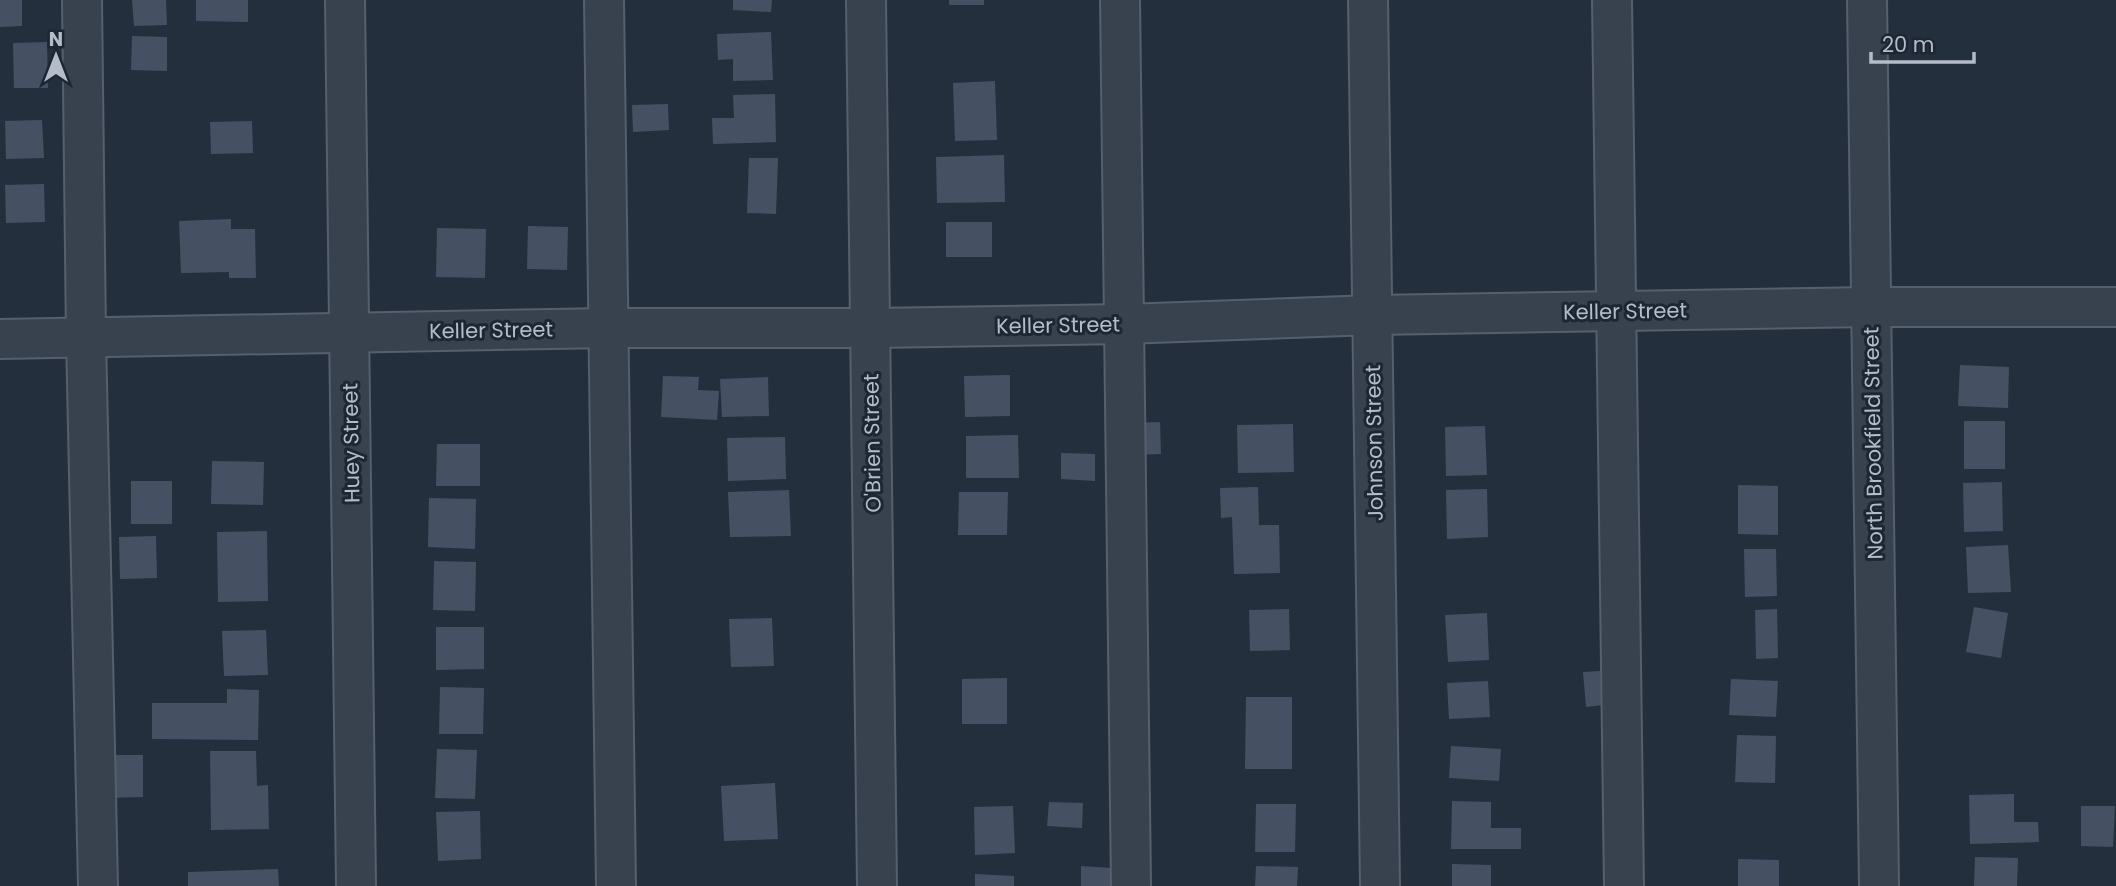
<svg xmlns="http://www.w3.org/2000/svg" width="2116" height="886" viewBox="0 0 2116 886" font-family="Poppins,sans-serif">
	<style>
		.building { fill: #455162 }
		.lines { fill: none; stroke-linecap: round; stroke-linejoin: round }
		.minor-casing { stroke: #565f6c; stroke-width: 42 }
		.minor { stroke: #38414e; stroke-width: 38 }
		.labels { text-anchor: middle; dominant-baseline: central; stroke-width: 6; stroke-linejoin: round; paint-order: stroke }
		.street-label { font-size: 21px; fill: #b4bcc9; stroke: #1d2633 }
	</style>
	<rect width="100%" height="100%" fill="#242f3e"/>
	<g class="building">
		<path d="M 0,0 L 22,0 L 22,26 L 0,27 Z"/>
		<path d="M 132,0 L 166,0 L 167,25 L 134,26 Z"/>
		<path d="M 196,0 L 248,0 L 248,22 L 196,21 Z"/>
		<path d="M 733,0 L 772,0 L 771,12 L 733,10 Z"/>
		<rect x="949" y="0" width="35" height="5"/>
		<path d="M 771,32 L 773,80 L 733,81 L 733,59 L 718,60 L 717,34 Z"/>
		<path d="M 132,36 L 167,37 L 167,71 L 131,70 Z"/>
		<path d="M 47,42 L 48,88 L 14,88 L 13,43 Z"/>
		<path d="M 995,81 L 997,140 L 955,141 L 953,83 Z"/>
		<path d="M 775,94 L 776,142 L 713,144 L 712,118 L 734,118 L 733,95 Z"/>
		<path d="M 668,104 L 669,130 L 633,132 L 632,105 Z"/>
		<path d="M 42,120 L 44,158 L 6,159 L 5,121 Z"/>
		<path d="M 252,121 L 253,153 L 211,154 L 210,122 Z"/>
		<path d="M 1004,155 L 1005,202 L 937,203 L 936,157 Z"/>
		<path d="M 749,158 L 778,158 L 776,214 L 747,213 Z"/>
		<path d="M 44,184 L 45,222 L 6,223 L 5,185 Z"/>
		<path d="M 231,219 L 231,229 L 255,229 L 256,278 L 229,278 L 229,272 L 181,273 L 179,221 Z"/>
		<rect x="946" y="222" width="46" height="35"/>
		<path d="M 528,226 L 568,227 L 567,270 L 527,269 Z"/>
		<path d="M 437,228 L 486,229 L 485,278 L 436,277 Z"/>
		<path d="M 1960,365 L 2009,367 L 2008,408 L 1958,406 Z"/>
		<path d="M 1010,375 L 1010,416 L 965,417 L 964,376 Z"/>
		<path d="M 663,376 L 699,377 L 698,390 L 719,391 L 717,420 L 661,417 Z"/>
		<path d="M 768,377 L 769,416 L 722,417 L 720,379 Z"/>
		<rect x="1964" y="421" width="41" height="48"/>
		<path d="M 1160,422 L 1161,454 L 1132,455 L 1131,423 Z"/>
		<path d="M 1293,424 L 1294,472 L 1238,473 L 1237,425 Z"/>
		<path d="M 1485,426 L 1487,475 L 1446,476 L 1445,427 Z"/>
		<path d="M 1018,435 L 1019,478 L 966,478 L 966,436 Z"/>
		<path d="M 785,437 L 786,479 L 728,481 L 727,438 Z"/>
		<path d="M 437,444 L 480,444 L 480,486 L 436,486 Z"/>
		<path d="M 1061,453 L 1095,454 L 1095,481 L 1061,479 Z"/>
		<path d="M 212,461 L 264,462 L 263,505 L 211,504 Z"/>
		<rect x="131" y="481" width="41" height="43"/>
		<path d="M 2002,482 L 2003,531 L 1964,532 L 1963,483 Z"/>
		<path d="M 1738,485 L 1778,486 L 1778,535 L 1738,534 Z"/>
		<path d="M 1258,487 L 1259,525 L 1279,525 L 1280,573 L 1234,574 L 1232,517 L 1221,518 L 1220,488 Z"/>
		<path d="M 1487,489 L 1488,537 L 1447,539 L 1446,490 Z"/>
		<path d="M 789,490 L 791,536 L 730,537 L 728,492 Z"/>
		<path d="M 959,492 L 1008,492 L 1007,535 L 958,535 Z"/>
		<path d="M 429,498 L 476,499 L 475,549 L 428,547 Z"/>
		<path d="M 267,531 L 268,601 L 218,602 L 217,532 Z"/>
		<path d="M 156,536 L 157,578 L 120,579 L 119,537 Z"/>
		<path d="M 2008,545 L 2011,592 L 1968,593 L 1966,547 Z"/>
		<path d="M 1744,549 L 1776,549 L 1777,596 L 1745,597 Z"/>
		<path d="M 434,561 L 476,562 L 475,611 L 433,610 Z"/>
		<path d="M 1974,607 L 2008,613 L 2001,658 L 1966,652 Z"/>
		<path d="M 1289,609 L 1290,650 L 1250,651 L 1249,610 Z"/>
		<path d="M 1777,609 L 1778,658 L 1756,659 L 1755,610 Z"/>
		<path d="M 1487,613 L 1489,660 L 1448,662 L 1445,615 Z"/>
		<path d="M 772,618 L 774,666 L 731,667 L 729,619 Z"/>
		<path d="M 436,627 L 484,627 L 484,669 L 436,670 Z"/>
		<path d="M 266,630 L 268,675 L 224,676 L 222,631 Z"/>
		<path d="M 1600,671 L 1603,705 L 1586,707 L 1583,672 Z"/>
		<path d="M 1007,678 L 1007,724 L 962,724 L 962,679 Z"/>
		<path d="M 1731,679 L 1778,681 L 1776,717 L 1729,715 Z"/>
		<path d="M 1488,681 L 1490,717 L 1449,719 L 1447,683 Z"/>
		<path d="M 440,687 L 484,688 L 483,734 L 439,734 Z"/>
		<path d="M 227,689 L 259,690 L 258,740 L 152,739 L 152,703 L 227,703 Z"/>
		<path d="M 1246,697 L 1292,697 L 1292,769 L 1245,769 Z"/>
		<path d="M 1737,735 L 1776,736 L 1775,783 L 1735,782 Z"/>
		<path d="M 1451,746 L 1501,749 L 1499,781 L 1449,778 Z"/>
		<path d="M 437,749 L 477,750 L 475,799 L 435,798 Z"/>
		<path d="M 210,751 L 256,751 L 257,786 L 268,785 L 269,829 L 211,830 Z"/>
		<path d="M 105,755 L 143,755 L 143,797 L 106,798 Z"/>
		<path d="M 775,783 L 778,839 L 724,841 L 721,786 Z"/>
		<path d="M 2014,794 L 2014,822 L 2038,822 L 2039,842 L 1970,844 L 1969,795 Z"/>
		<path d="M 1452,801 L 1491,802 L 1491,828 L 1521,828 L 1521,849 L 1451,849 Z"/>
		<path d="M 1049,802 L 1083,803 L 1082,828 L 1047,826 Z"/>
		<path d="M 1256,804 L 1296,804 L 1295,852 L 1255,852 Z"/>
		<path d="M 1013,806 L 1015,853 L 975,855 L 974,807 Z"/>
		<path d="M 2081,806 L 2115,806 L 2113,847 L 2081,846 Z"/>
		<path d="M 480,811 L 481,859 L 438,861 L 436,812 Z"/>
		<path d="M 1975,857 L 2018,858 L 2017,886 L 1974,886 Z"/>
		<path d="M 1738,859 L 1779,860 L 1779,886 L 1738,886 Z"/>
		<path d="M 1452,864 L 1491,865 L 1491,886 L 1452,886 Z"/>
		<path d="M 1081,866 L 1112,868 L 1112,886 L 1081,886 Z"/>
		<path d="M 1256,866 L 1298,867 L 1297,886 L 1255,886 Z"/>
		<path d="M 278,869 L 279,886 L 188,886 L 188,872 Z"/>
		<path d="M 975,874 L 1014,876 L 1014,886 L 975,886 Z"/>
	</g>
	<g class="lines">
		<defs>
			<g id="minor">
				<path d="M 82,0 L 86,337 L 98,886"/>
				<path d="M 345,0 L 356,886"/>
				<path d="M 604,0 L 616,886"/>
				<path d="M 866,0 L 877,886"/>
				<path d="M 1120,0 L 1131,886"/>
				<path d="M 1368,0 L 1380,886"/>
				<path d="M 1612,0 L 1624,886"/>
				<path d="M 1867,0 L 1879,886"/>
				<path d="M 0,339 L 608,328 L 871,328 L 1124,324 L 1373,315 L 1871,307 L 2116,307"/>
			</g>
		</defs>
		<use href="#minor" class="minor-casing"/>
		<use href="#minor" class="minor"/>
	</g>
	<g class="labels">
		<g class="street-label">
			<text transform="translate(1625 311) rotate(-1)">Keller Street</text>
			<text transform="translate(1058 325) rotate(-1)">Keller Street</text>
			<text transform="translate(491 330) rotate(-1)">Keller Street</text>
			<text transform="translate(351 443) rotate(-91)">Huey Street</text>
			<text transform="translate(872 443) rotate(-91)">O'Brien Street</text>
			<text transform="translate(1374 443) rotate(-91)">Johnson Street</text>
			<text transform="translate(1873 443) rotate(-91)">North Brookfield Street</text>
		</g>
	</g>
	<g transform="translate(56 56)" stroke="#1d2633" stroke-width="5" paint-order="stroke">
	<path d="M0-5L12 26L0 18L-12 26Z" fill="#b4bcc9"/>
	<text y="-10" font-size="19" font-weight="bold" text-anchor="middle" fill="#b4bcc9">N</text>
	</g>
	<path d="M1871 52v10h103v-10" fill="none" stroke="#b4bcc9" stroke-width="3.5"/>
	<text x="1882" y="52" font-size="21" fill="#b4bcc9" stroke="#1d2633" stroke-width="5" paint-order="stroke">20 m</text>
</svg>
